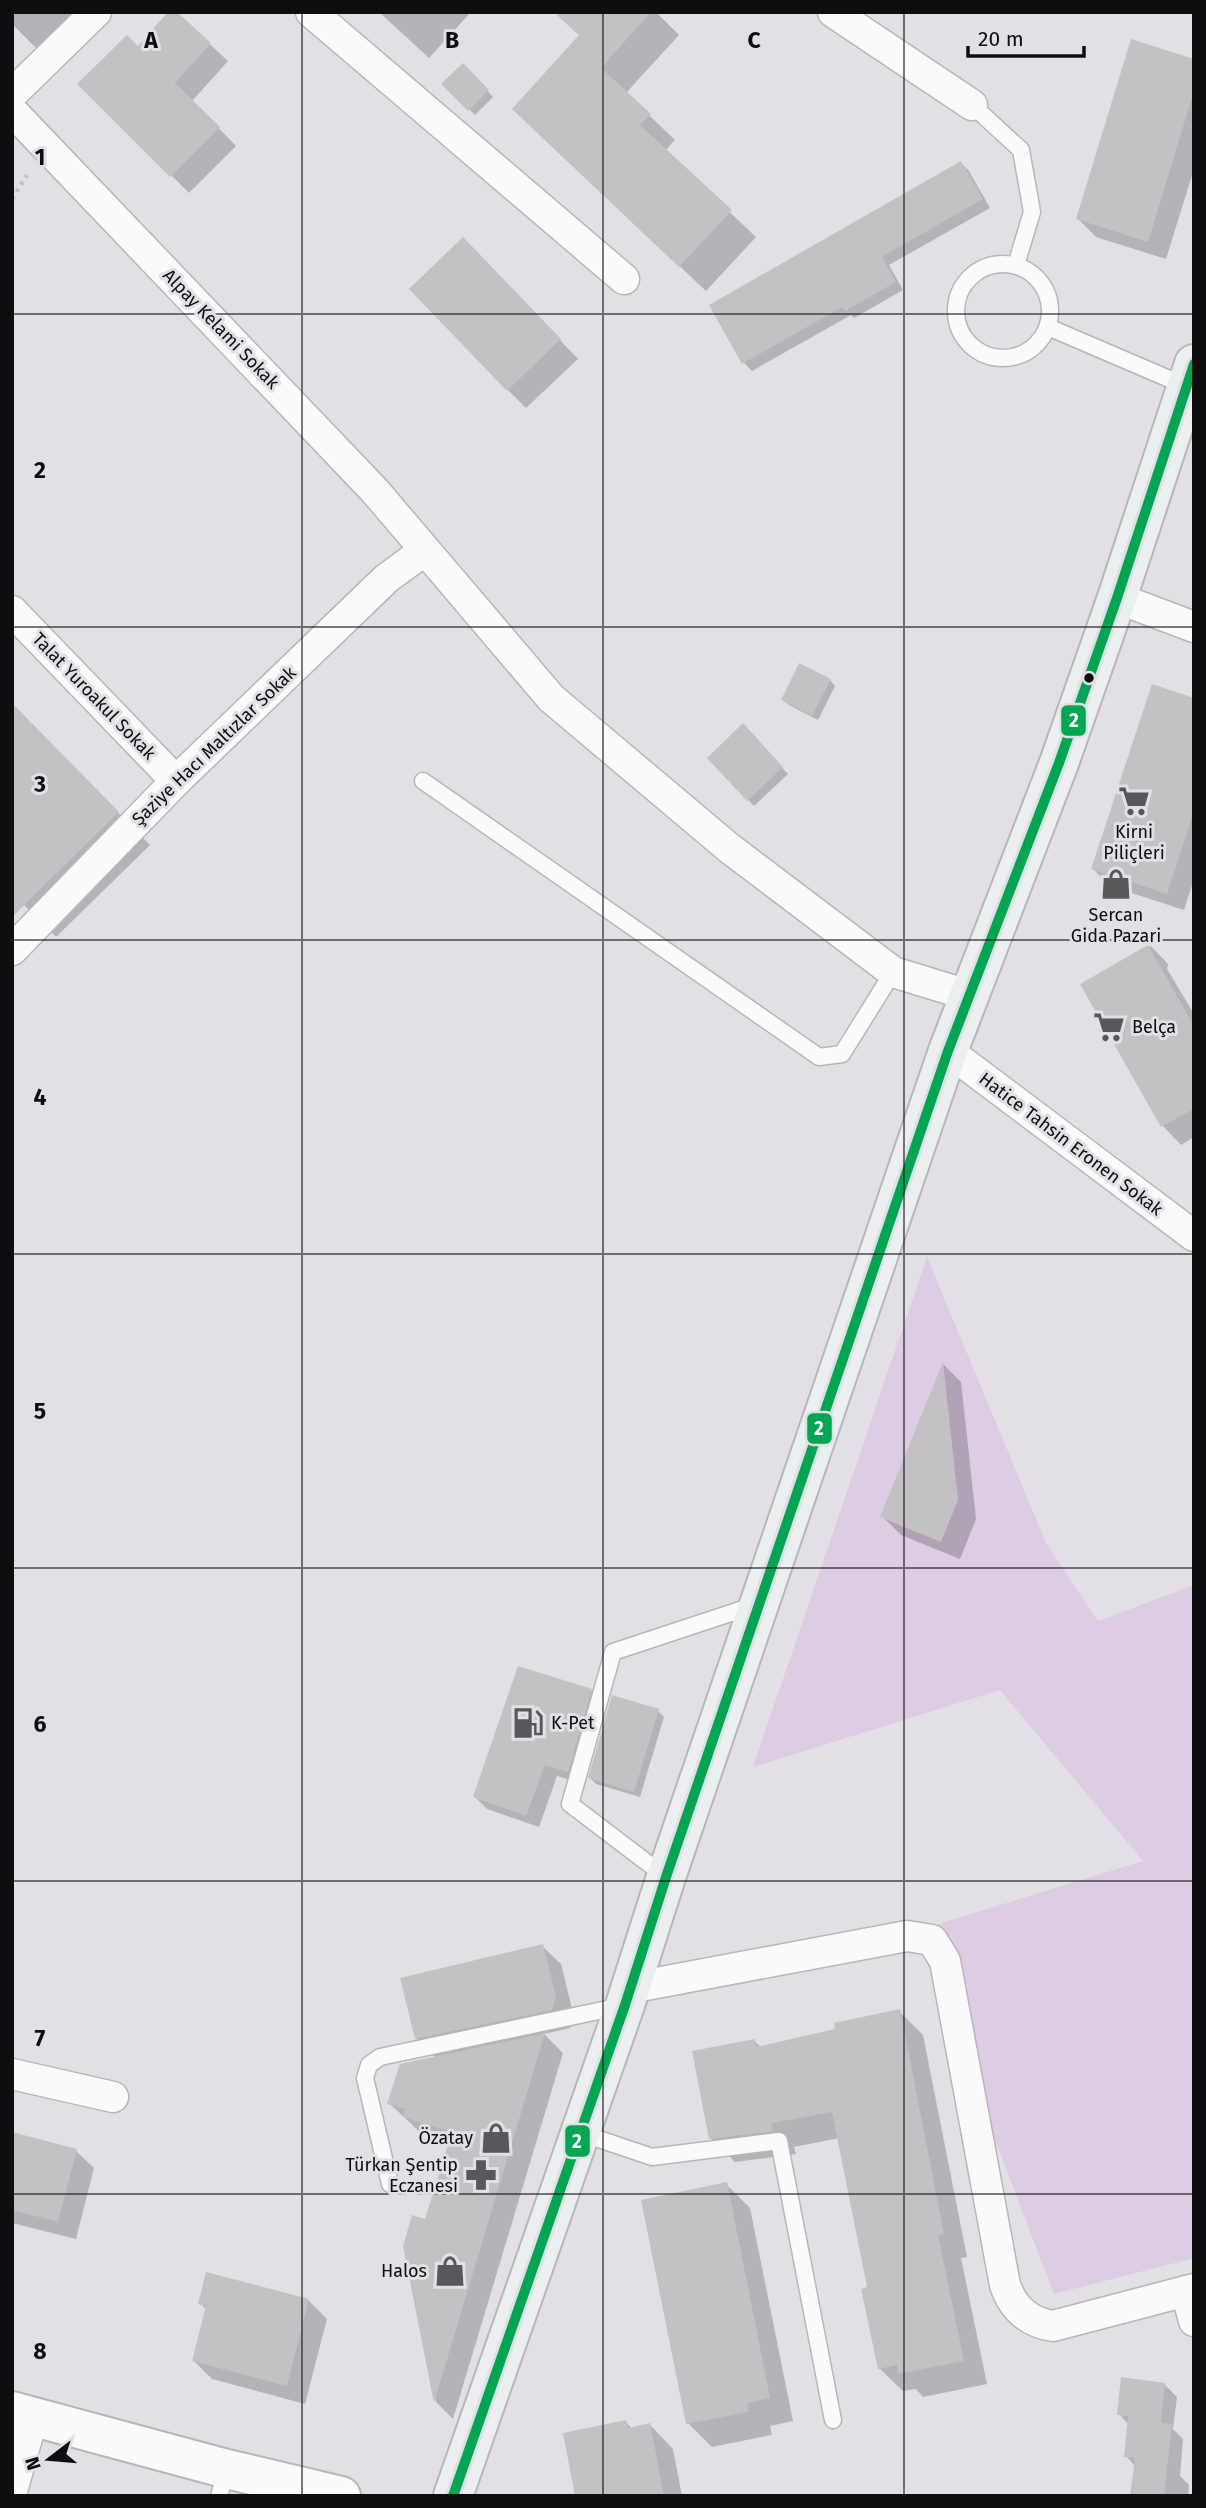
<svg xmlns="http://www.w3.org/2000/svg" width="1206" height="2508" viewBox="0 0 1206 2508" font-family="'Fira Sans',sans-serif">
	<style>
		.green { fill: #dccce4 }
		.shadow { fill: #0003 }
		.building { fill: #c3c1c4 }
		.lines { fill: none; stroke-linecap: round; stroke-linejoin: round }
		.service-casing { stroke: #b8b6b9; stroke-width: 19 }
		.minor-casing { stroke: #b8b6b9; stroke-width: 33 }
		.tertiary-casing { stroke: #b8b6b9; stroke-width: 42 }
		.secondary-casing { stroke: #b8b6b9; stroke-width: 42 }
		.path { stroke: #c2c1c3; stroke-width: 4.5; stroke-dasharray: 3.5 5; stroke-linecap: butt }
		.service { stroke: #fbfafb; stroke-width: 16 }
		.minor { stroke: #fbfafb; stroke-width: 30 }
		.tertiary { stroke: #fbfafb; stroke-width: 38 }
		.secondary { stroke: #ebefef; stroke-width: 38 }
		.bus-1-casing { stroke: #e3dfe6; stroke-width: 16 }
		.bus-1 { stroke: #00a651; stroke-width: 10 }
		.grid { fill: none; stroke: #0e0d0f; stroke-width: 2; stroke-opacity: 0.55 }
		.bus-dot { fill: #0e0d0f; stroke: #e3dfe6; stroke-width: 2.5 }
		.labels { text-anchor: middle; dominant-baseline: central; stroke-width: 6; stroke-linejoin: round; paint-order: stroke }
		.street-label { font-size: 18px; fill: #0e0d0f; stroke: #e3dfe6 }
		.poi-label { font-size: 18px; fill: #0e0d0f; stroke: #e3dfe6; text-anchor: end }
		.grid-label { font-size: 23px; text-anchor: middle; font-weight: bold; fill: #0e0d0f; stroke: #e3dfe6; stroke-width: 6; stroke-linejoin: round; paint-order: stroke }
		.line-badge { stroke: #e3dfe6; stroke-width: 2.5 }
		.badge-label { font-size: 19px; text-anchor: middle; font-weight: bold; fill: #fff }
	</style>
	<rect width="100%" height="100%" fill="#e3e0e5"/>
	<path class="green" d="M 927,1257 L 1046,1543 L 1098,1621 L 1194,1585 L 1194,2258 L 1054,2294 L 915,1931 L 1143,1861 L 1000,1690 L 753,1767 Z"/>
	<g class="shadow">
		<path d="M 12,12 L 100,12 L 51,63 L 12,24 Z"/>
		<path d="M 175,12 L 228,61 L 192,101 L 236,146 L 189,193 L 80,84 L 138,49 Z"/>
		<path d="M 379,12 L 471,12 L 429,58 Z"/>
		<path d="M 554,12 L 656,12 L 679,35 L 626,93 L 675,140 L 665,151 L 756,237 L 706,291 L 539,134 L 580,36 Z"/>
		<path d="M 1194,61 L 1194,169 L 1166,259 L 1096,237 L 1078,219 Z"/>
		<path d="M 463,65 L 493,97 L 475,115 L 444,84 Z"/>
		<path d="M 961,163 L 969,171 L 990,208 L 889,265 L 903,290 L 854,318 L 851,315 L 752,371 L 744,363 Z"/>
		<path d="M 481,257 L 578,359 L 526,408 L 508,390 Z"/>
		<path d="M 830,680 L 835,686 L 818,720 L 789,705 L 783,700 Z"/>
		<path d="M 1194,699 L 1194,879 L 1184,910 L 1110,886 L 1093,869 Z"/>
		<path d="M 12,706 L 150,845 L 56,937 L 12,893 Z"/>
		<path d="M 743,726 L 788,774 L 754,806 L 709,758 Z"/>
		<path d="M 1151,946 L 1168,964 L 1167,969 L 1194,1014 L 1194,1137 L 1181,1145 L 1163,1126 L 1083,985 Z"/>
		<path d="M 944,1365 L 961,1382 L 976,1519 L 960,1559 L 901,1535 L 882,1516 Z"/>
		<path d="M 591,1690 L 603,1702 L 580,1783 L 557,1776 L 539,1827 L 487,1809 L 475,1797 Z"/>
		<path d="M 658,1711 L 664,1717 L 640,1797 L 596,1784 L 590,1778 Z"/>
		<path d="M 542,1946 L 561,1964 L 574,2017 L 570,2028 L 544,2034 L 563,2053 L 453,2419 L 436,2402 L 404,2246 L 427,2221 L 450,2143 L 423,2135 L 389,2103 L 436,2058 L 416,2038 Z"/>
		<path d="M 899,2011 L 923,2035 L 967,2257 L 961,2258 L 987,2384 L 923,2397 L 916,2389 L 903,2391 L 879,2368 L 869,2289 L 839,2138 L 794,2147 L 796,2154 L 735,2162 L 711,2138 L 754,2041 L 761,2047 L 837,2030 Z"/>
		<path d="M 12,2134 L 76,2151 L 94,2168 L 76,2239 L 12,2223 Z"/>
		<path d="M 726,2184 L 750,2208 L 793,2421 L 770,2426 L 772,2435 L 712,2447 L 688,2423 Z"/>
		<path d="M 309,2301 L 327,2319 L 305,2404 L 212,2379 L 194,2361 L 207,2310 L 200,2303 Z"/>
		<path d="M 1164,2384 L 1177,2397 L 1173,2429 L 1183,2439 L 1180,2476 L 1189,2485 L 1188,2496 L 1132,2496 L 1135,2466 L 1126,2456 L 1129,2425 L 1119,2414 Z"/>
		<path d="M 626,2422 L 632,2429 L 650,2425 L 673,2449 L 682,2496 L 577,2496 Z"/>
	</g>
	<g class="building">
		<path d="M 168,12 L 177,12 L 211,43 L 175,83 L 220,127 L 170,177 L 77,84 L 127,35 L 138,46 Z"/>
		<path d="M 554,12 L 651,12 L 601,68 L 651,114 L 640,125 L 732,210 L 679,267 L 512,109 L 579,35 Z"/>
		<path d="M 1131,39 L 1194,59 L 1194,91 L 1148,242 L 1076,219 Z"/>
		<path d="M 463,63 L 489,90 L 468,111 L 441,84 Z"/>
		<path d="M 961,161 L 983,199 L 882,257 L 896,282 L 845,311 L 842,307 L 742,364 L 709,305 Z"/>
		<path d="M 463,237 L 561,339 L 507,391 L 409,289 Z"/>
		<path d="M 799,663 L 831,679 L 812,716 L 781,700 Z"/>
		<path d="M 1152,684 L 1194,698 L 1194,811 L 1167,894 L 1091,869 Z"/>
		<path d="M 12,703 L 119,812 L 12,917 Z"/>
		<path d="M 743,723 L 783,767 L 747,801 L 707,758 Z"/>
		<path d="M 1148,945 L 1194,1026 L 1194,1109 L 1161,1127 L 1080,984 Z"/>
		<path d="M 943,1362 L 958,1500 L 941,1542 L 880,1517 Z"/>
		<path d="M 518,1666 L 592,1689 L 568,1772 L 545,1765 L 526,1816 L 473,1797 Z"/>
		<path d="M 612,1695 L 659,1709 L 634,1792 L 588,1778 Z"/>
		<path d="M 543,1944 L 556,1997 L 552,2010 L 415,2039 L 400,1978 Z"/>
		<path d="M 900,2009 L 944,2234 L 938,2235 L 964,2361 L 898,2374 L 897,2365 L 878,2369 L 861,2289 L 867,2287 L 832,2112 L 772,2123 L 773,2131 L 709,2139 L 692,2051 L 755,2039 L 756,2047 L 835,2029 L 834,2023 Z"/>
		<path d="M 545,2033 L 434,2403 L 403,2246 L 412,2215 L 425,2219 L 452,2132 L 403,2117 L 405,2109 L 387,2104 L 400,2064 Z"/>
		<path d="M 12,2132 L 77,2149 L 58,2222 L 12,2210 Z"/>
		<path d="M 727,2182 L 770,2398 L 747,2403 L 749,2412 L 686,2424 L 641,2200 Z"/>
		<path d="M 206,2272 L 309,2299 L 287,2386 L 192,2361 L 206,2306 L 198,2304 Z"/>
		<path d="M 1121,2377 L 1165,2383 L 1161,2423 L 1172,2424 L 1164,2496 L 1130,2496 L 1135,2458 L 1124,2457 L 1128,2416 L 1117,2415 Z"/>
		<path d="M 626,2420 L 628,2428 L 650,2423 L 664,2496 L 575,2496 L 563,2433 Z"/>
	</g>
	<g class="lines">
		<defs>
			<g id="service">
				<path d="M 972,105 L 1021,150 L 1032,212 L 1016,265"/>
				<circle cx="1003" cy="311" r="47"/>
				<path d="M 1048,327 L 1188,387"/>
				<path d="M 423,781 L 819,1057 L 842,1054 L 893,972"/>
				<path d="M 666,1877 L 570,1804 L 613,1652 L 755,1605"/>
				<path d="M 581,2133 L 652,2157 L 779,2141 L 833,2420"/>
				<path d="M 390,2184 L 365,2078 L 369,2065 L 380,2057 L 622,2006"/>
				<path d="M 219,2496 L 227,2469"/>
			</g>
			<g id="minor">
				<path d="M 311,12 L 624,279"/>
				<path d="M 833,12 L 972,105"/>
				<path d="M 12,94 L 96,12"/>
				<path d="M 12,111 L 375,491 L 551,698 L 729,848 L 893,972 L 968,995"/>
				<path d="M 1117,598 L 1194,627"/>
				<path d="M 12,611 L 176,781"/>
				<path d="M 12,950 L 176,781 L 387,578 L 424,551"/>
				<path d="M 948,1051 L 1194,1236"/>
				<path d="M 630,1988 L 907,1936 L 932,1940 L 945,1961 L 1005,2285 C 1013,2308 1028,2322 1053,2326 L 1194,2289"/>
				<path d="M 12,2074 L 113,2097"/>
				<path d="M 1186,2291 L 1194,2321"/>
				<path d="M 12,2491 L 33,2417"/>
			</g>
			<path id="tertiary" d="M 12,2411 L 227,2469 L 341,2496"/>
			<path id="secondary" d="M 453,2496 L 625,2005 L 666,1877 L 948,1051 L 1059,763 L 1117,598 L 1194,364"/>
		</defs>
		<use href="#service" class="service-casing"/>
		<use href="#minor" class="minor-casing"/>
		<use href="#tertiary" class="tertiary-casing"/>
		<use href="#secondary" class="secondary-casing"/>
		<path class="path" d="M 12,199 L 27,175"/>
		<use href="#service" class="service"/>
		<use href="#minor" class="minor"/>
		<use href="#tertiary" class="tertiary"/>
		<use href="#secondary" class="secondary"/>
		<defs>
			<path id="bus-1" d="M 453,2496 L 625,2005 L 666,1877 L 948,1051 L 1059,763 L 1117,598 L 1194,364"/>
		</defs>
		<use href="#bus-1" class="bus-1-casing"/>
		<use href="#bus-1" class="bus-1"/>
	</g>
	<path class="grid" d="M 302,12 L 302,2496M 603,12 L 603,2496M 904,12 L 904,2496M 12,314 L 1194,314M 12,627 L 1194,627M 12,940 L 1194,940M 12,1254 L 1194,1254M 12,1568 L 1194,1568M 12,1881 L 1194,1881M 12,2194 L 1194,2194"/>
	<defs>
		<symbol id="supermarket-bare" viewBox="-9 -9 18 18"><path d="M-6-5.5h2.5l.6 2H6L4.5 2H-2.5L-4.4-4H-6ZM-1.5 3.2a1.3 1.3 0 1 0 .1 0ZM3 3.2a1.3 1.3 0 1 0 .1 0Z" fill="#59575a" stroke="#e3dfe6" stroke-width="2.5" paint-order="stroke"/></symbol>
		<symbol id="shop-bare" viewBox="-9 -9 18 18"><path d="M-5-2.5h2.3a2.7 3.5 0 0 1 5.4 0H5L5.5 6h-11ZM-1.5-2.5h3a1.5 2.3 0 0 0-3 0Z" fill="#59575a" stroke="#e3dfe6" stroke-width="2.5" paint-order="stroke"/></symbol>
		<symbol id="fuel-bare" viewBox="-9 -9 18 18"><path d="M-5.5-6h7V0h2V4h1.3V-2.5L3-4.5l.8-.8L6-3V5H2.5V1h-1V6h-7ZM-4.2-4.7v3.2H.2V-4.7Z" fill="#59575a" stroke="#e3dfe6" stroke-width="2.5" paint-order="stroke"/></symbol>
		<symbol id="pharmacy-bare" viewBox="-9 -9 18 18"><path d="M-2-6h4v4h4v4h-4v4h-4v-4h-4v-4h4Z" fill="#59575a" stroke="#e3dfe6" stroke-width="2.5" paint-order="stroke"/></symbol>
	</defs>
	<g fill-rule="evenodd">
		<use href="#supermarket-bare" x="1112" y="779" width="44" height="44"/>
		<use href="#shop-bare" x="1094" y="862" width="44" height="44"/>
		<use href="#supermarket-bare" x="1087" y="1005" width="44" height="44"/>
		<use href="#fuel-bare" x="506" y="1701" width="44" height="44"/>
		<use href="#shop-bare" x="474" y="2116" width="44" height="44"/>
		<use href="#pharmacy-bare" x="459" y="2153" width="44" height="44"/>
		<use href="#shop-bare" x="428" y="2249" width="44" height="44"/>
	</g>
	<circle class="bus-dot" cx="1089" cy="678" r="6"/>
	<g class="labels">
		<g class="street-label">
			<text transform="translate(221 329) rotate(46)">Alpay Kelami Sokak</text>
			<text transform="translate(94 696) rotate(46)">Talat Yuroakul Sokak</text>
			<text transform="translate(214 746) rotate(-44)">Şaziye Hacı Maltızlar Sokak</text>
			<text transform="translate(1071 1144) rotate(37)">Hatice Tahsin Eronen Sokak</text>
		</g>
		<g class="poi-label">
			<text x="1134" y="832" text-anchor="middle">Kirni<tspan x="1134" dy="21">Piliçleri</tspan></text>
			<text x="1116" y="915" text-anchor="middle">Sercan<tspan x="1116" dy="21">Gida Pazari</tspan></text>
			<text x="1132" y="1027" text-anchor="start">Belça</text>
			<text x="551" y="1723" text-anchor="start">K-Pet</text>
			<text x="473" y="2138">Özatay</text>
			<text x="458" y="2165">Türkan Şentip<tspan x="458" dy="21">Eczanesi</tspan></text>
			<text x="427" y="2271">Halos</text>
		</g>
	</g>
	<g class="grid-label">
		<text x="151" y="48">A</text>
		<text x="452" y="48">B</text>
		<text x="754" y="48">C</text>
		<text x="40" y="165">1</text>
		<text x="40" y="478">2</text>
		<text x="40" y="792">3</text>
		<text x="40" y="1105">4</text>
		<text x="40" y="1419">5</text>
		<text x="40" y="1732">6</text>
		<text x="40" y="2046">7</text>
		<text x="40" y="2359">8</text>
	</g>
	<g class="line-badge">
		<rect x="1060" y="704" width="27" height="33" rx="7" fill="#00a651"/>
		<rect x="806" y="1412" width="27" height="33" rx="7" fill="#00a651"/>
		<rect x="564" y="2124" width="27" height="34" rx="7" fill="#00a651"/>
	</g>
	<g class="badge-label">
		<text x="1074" y="727">2</text>
		<text x="819" y="1435">2</text>
		<text x="577" y="2148">2</text>
	</g>
	<rect width="1206" height="2508" fill="none" stroke="#0e0d0f" stroke-width="28"/>
	<g transform="translate(49 2459) rotate(254)" stroke="#e3dfe6" stroke-width="5" paint-order="stroke">
	<path d="M0-5L12 26L0 18L-12 26Z" fill="#0e0d0f"/>
	<text y="-10" font-size="19" font-weight="bold" text-anchor="middle" fill="#0e0d0f">N</text>
	</g>
	<path d="M968 46v10h116v-10" fill="none" stroke="#0e0d0f" stroke-width="3.5"/>
	<text x="978" y="46" font-size="21" fill="#0e0d0f" stroke="#e3dfe6" stroke-width="5" paint-order="stroke">20 m</text>
</svg>
